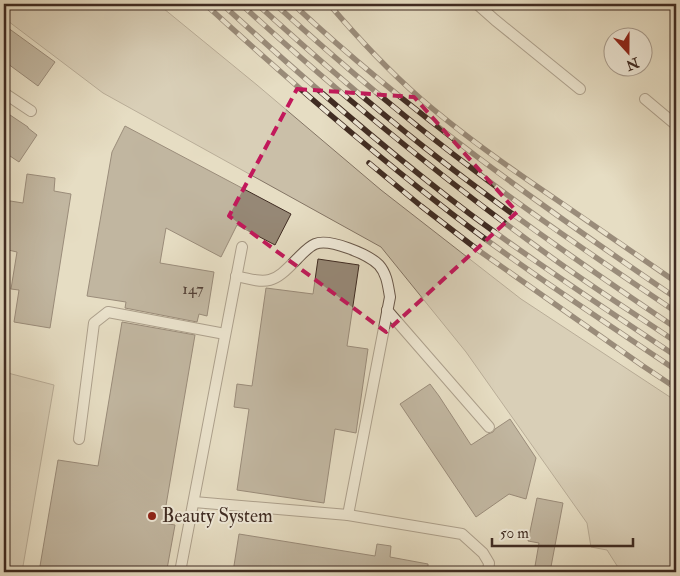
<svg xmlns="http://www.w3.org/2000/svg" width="680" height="576" viewBox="0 0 680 576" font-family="'IM FELL Double Pica',serif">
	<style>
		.green { fill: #cabfa8; stroke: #847565 }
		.building { fill: #968876; stroke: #3f2b22 }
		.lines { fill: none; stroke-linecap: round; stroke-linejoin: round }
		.lane-casing { stroke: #69584a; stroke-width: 12 }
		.lane { stroke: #efe9d8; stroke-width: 10 }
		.rail-casing { stroke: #3f2b22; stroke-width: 5.5 }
		.rail { stroke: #efe9d8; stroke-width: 4; stroke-dasharray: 11; stroke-linecap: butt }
		.marked { fill: none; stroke: #c2185b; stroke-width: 4; stroke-dasharray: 10 6; stroke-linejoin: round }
		.poi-dot { fill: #8f2418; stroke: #efe9d8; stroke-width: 2 }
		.labels { text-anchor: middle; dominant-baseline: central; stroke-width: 4; stroke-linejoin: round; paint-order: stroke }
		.number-label { font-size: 16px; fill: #554237 }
		.poi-label { font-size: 19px; fill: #3f2b22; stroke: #efe9d8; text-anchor: start }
	</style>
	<rect width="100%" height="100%" fill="#e6ddc3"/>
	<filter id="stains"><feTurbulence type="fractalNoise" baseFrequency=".004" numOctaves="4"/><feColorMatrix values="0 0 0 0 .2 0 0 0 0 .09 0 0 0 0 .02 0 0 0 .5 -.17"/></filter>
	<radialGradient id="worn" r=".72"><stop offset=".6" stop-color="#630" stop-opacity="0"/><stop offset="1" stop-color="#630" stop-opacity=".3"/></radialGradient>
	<g class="green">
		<path d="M 4,4 L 158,4 L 257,85 L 381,190 L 521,299 L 676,401 L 676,572 L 621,572 L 607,550 L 591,547 L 587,523 L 466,352 L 381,247 L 103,93 L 4,18 Z"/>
		<path d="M 4,372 L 54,385 L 22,572 L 4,572 Z"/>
	</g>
	<g class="building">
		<path d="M 4,25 L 55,62 L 38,86 L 4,61 Z"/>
		<path d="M 4,111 L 28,127 L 28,128 L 37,135 L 19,162 L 4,152 Z"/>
		<path d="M 125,126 L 291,214 L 275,245 L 237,225 L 221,257 L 166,228 L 160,263 L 214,272 L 207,316 L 199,314 L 197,322 L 125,308 L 126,302 L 87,296 L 112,152 Z"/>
		<path d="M 27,174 L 55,178 L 54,191 L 71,194 L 50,328 L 14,322 L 19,290 L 11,289 L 17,252 L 4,249 L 4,200 L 23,203 Z"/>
		<path d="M 318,259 L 359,265 L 347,346 L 368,349 L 356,433 L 335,429 L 324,503 L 237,490 L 249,409 L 234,407 L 237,384 L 252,386 L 266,288 L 313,294 Z"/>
		<path d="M 122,322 L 195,335 L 163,523 L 175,525 L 167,569 L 156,568 L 155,572 L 39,572 L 58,460 L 98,466 Z"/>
		<path d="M 430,384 L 439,396 L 471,445 L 488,434 L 493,432 L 495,429 L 510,419 L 536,458 L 526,499 L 509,494 L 476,517 L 400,404 Z"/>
		<path d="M 537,498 L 563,503 L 550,572 L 534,572 L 539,543 L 528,541 Z"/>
		<path d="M 239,534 L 375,556 L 377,544 L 391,546 L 390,557 L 428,564 L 428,572 L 233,572 Z"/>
	</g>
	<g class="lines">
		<defs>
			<g id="lane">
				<path d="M 477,4 L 495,20 L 580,89"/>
				<path d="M 4,93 L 31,111"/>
				<path d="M 645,99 L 676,125"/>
				<path d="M 236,276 C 269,284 273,284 297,259 C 302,254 308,247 315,244 C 329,238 368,254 379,265 C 387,274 388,286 390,297 L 348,515"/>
				<path d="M 387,310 L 489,427"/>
				<path d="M 79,439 L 94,323 L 108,312 L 225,334"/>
				<path d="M 194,502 L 348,515 L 462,534 L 483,553 L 489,563 L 488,572"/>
				<path d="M 180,572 L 242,247"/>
			</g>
		</defs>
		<use href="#lane" class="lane-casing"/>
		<use href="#lane" class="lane"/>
		<defs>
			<g id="rail">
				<path d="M 205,4 C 281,73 357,140 438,203 C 514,263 596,316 676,370"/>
				<path d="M 222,4 C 302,77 384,149 470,214 C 537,264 607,310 676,356"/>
				<path d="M 241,4 C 339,94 443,179 551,257 C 592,287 635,314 676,342"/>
				<path d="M 257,4 C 311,53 366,101 424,147 C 505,211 590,270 676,328"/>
				<path d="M 275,4 C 340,63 407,120 478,173 C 542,222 610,267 676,312"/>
				<path d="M 293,4 C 411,114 543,207 676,298"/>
				<path d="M 329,4 C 357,37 388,70 421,99 C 463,135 508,167 554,198 C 595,226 636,254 676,282"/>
				<path d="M 369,163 L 421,206 L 478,250 L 643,366 L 676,388"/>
			</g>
		</defs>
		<use href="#rail" class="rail-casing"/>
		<use href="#rail" class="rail"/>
	</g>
	<path d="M0 0H680V576H0ZM 297,89 L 414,97 L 517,212 L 386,332 L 229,216 Z" fill="#e6ddc3" fill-opacity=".55" fill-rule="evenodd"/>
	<path class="marked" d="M 297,89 L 414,97 L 517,212 L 386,332 L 229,216 Z"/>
	<circle class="poi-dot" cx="152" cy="516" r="5"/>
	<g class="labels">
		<g class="number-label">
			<text x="193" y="289">147</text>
		</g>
		<g class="poi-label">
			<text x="162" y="516">Beauty System</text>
		</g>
	</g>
	<rect width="680" height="576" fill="none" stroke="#e6ddc3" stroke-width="20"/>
	<rect x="5" y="5" width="670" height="566" fill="none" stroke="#3f2b22" stroke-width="2.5"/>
	<rect x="10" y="10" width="660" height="556" fill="none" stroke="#3f2b22"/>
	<g transform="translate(628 52) rotate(159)"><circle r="24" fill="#efe9d8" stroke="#a99d8f"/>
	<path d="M0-4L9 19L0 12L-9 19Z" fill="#8f2418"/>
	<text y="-8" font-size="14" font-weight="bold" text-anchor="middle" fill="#3f2b22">N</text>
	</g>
	<path d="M492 538v8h141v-8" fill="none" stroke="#3f2b22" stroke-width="2.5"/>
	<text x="500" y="538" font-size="15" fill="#3f2b22" stroke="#efe9d8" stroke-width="4" paint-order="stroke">50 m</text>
	<rect width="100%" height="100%" filter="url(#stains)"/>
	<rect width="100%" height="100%" fill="url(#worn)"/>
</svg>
